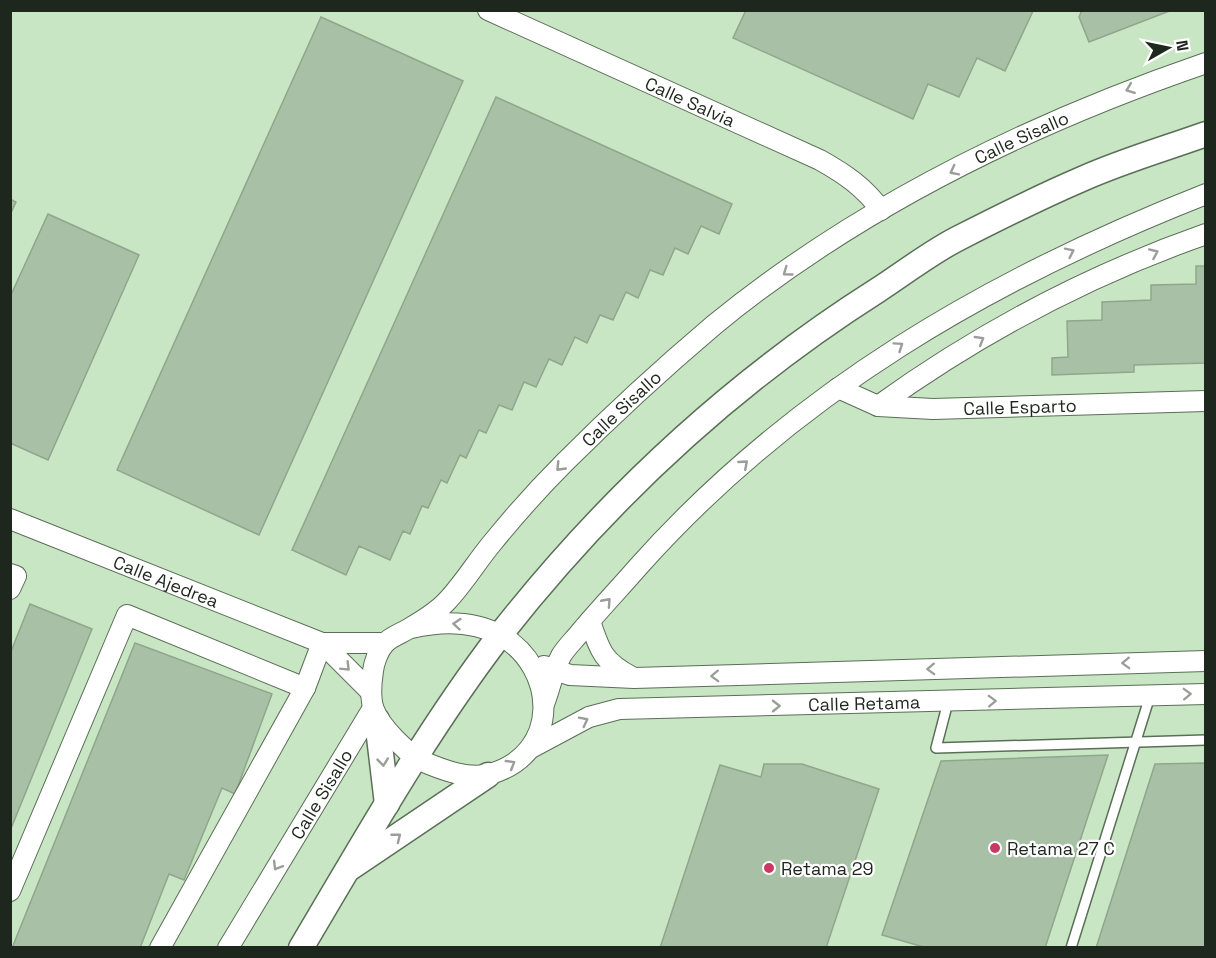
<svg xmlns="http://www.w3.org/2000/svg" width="1216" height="958" viewBox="0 0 1216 958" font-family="'Space Grotesk',sans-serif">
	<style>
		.built { fill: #c9e6c4 }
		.building { fill: #a8c0a5; stroke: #90a68c; stroke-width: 1.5 }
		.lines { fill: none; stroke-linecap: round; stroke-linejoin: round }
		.service-casing { stroke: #5a6f57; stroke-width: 12 }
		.minor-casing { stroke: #5a6f57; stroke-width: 22 }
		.tertiary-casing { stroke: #5a6f57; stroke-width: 27 }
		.service { stroke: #fff; stroke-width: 9 }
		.minor { stroke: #fff; stroke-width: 20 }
		.tertiary { stroke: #fff; stroke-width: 24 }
		.oneway { stroke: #9a9e99 }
		.poi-dot { fill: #c83a63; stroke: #fff; stroke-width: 2 }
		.labels { text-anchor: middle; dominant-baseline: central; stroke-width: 4.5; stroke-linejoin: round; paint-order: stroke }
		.street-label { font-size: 18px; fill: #1e271d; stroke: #fff }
		.poi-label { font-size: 18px; fill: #1e271d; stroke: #fff; text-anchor: start }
	</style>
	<rect width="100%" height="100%" fill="#d7f0d3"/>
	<path class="built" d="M 10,11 L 1205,11 L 1205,947 L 11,947 Z"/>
	<g class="building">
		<path d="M 746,10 L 1033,10 L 1033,11 L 1005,71 L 977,58 L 959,97 L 928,84 L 913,119 L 733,38 Z"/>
		<path d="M 1082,10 L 1172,10 L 1089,42 L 1079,17 Z"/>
		<path d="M 321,17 L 463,81 L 259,535 L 117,470 Z"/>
		<path d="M 496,97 L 732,204 L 719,234 L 701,226 L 688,254 L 675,248 L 663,275 L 650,270 L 638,298 L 626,292 L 613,320 L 600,315 L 587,343 L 575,337 L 562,365 L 549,359 L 536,387 L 524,382 L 512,410 L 499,405 L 486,433 L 479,430 L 466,458 L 460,455 L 447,483 L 441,480 L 428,508 L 422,506 L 410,534 L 403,531 L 390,560 L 359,546 L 346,575 L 292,550 Z"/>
		<path d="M 10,199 L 16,202 L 10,215 Z"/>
		<path d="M 48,214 L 139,255 L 48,460 L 10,443 L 10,297 Z"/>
		<path d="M 1196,266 L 1206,266 L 1206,363 L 1134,365 L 1134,372 L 1052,375 L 1052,358 L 1068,357 L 1067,321 L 1102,320 L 1102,302 L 1151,300 L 1151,285 L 1196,284 Z"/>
		<path d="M 30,604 L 92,629 L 10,831 L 10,654 Z"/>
		<path d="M 135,643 L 272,694 L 235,794 L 222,788 L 184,880 L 169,874 L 140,948 L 12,948 Z"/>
		<path d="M 1108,755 L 1045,948 L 927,948 L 882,935 L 941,761 Z"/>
		<path d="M 1206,763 L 1206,948 L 1096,948 L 1155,764 Z"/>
		<path d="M 764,764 L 802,764 L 879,789 L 826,948 L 660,948 L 720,765 L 761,777 Z"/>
	</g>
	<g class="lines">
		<defs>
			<g id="service">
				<path d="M 948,702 L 936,748 L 1206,740"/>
				<path d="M 1071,948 L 1150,696"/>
			</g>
			<g id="minor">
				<path id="s1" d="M 488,10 L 820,160 C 845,174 864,187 881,210"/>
				<path id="s2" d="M 838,388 L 878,406 L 933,409 L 1206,401"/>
				<path d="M 878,406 C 978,334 1089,275 1206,234"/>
				<path id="s3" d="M 10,519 L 322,643 L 385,643"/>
				<path d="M 10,574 L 16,576 L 10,589"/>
				<path d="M 590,621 C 600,651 603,662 632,677"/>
				<path id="s4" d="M 411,628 C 441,621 472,620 500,635 C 558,668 561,754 490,774 C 469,780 443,770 424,762 C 412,757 404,748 395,739 C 372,715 368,704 373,671 C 374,663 378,651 384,644 C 390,637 402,633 410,628 C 422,621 437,612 447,601 C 464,583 477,561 493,542 C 515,515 539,488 564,463 C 612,415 662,369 714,325 C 858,207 1031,123 1206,63"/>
				<path d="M 322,643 L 370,691"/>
				<path d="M 544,666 L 570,675 L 634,678 L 1206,661"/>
				<path d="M 544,704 C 550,689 553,671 561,656 C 565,649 572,642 578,635 C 597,612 618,590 638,567 C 794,392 990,279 1206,194"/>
				<path id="s5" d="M 531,748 L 589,717 L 619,709 L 1206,694"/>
				<path d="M 10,891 L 127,615 L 305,688"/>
				<path d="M 160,948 L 305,688 L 322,643"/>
				<path id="s6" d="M 228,948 L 373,708"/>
			</g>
			<g id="tertiary">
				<path d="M 377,720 L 387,804"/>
				<path d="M 350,868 L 488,775"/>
				<path d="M 301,948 C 364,842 425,733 500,635 C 606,500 733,382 878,290 C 904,273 930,253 957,239 C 998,218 1040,197 1082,179 C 1122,161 1164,149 1206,134"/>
			</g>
		</defs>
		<use href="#service" class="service-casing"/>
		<use href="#minor" class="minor-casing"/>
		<use href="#tertiary" class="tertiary-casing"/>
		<use href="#service" class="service"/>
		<use href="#minor" class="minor"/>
		<use href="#tertiary" class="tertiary"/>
	</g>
	<defs><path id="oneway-chevron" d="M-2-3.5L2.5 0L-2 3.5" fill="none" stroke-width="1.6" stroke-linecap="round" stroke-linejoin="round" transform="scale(1.5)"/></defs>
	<g class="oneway">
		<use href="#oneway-chevron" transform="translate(1130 89) rotate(159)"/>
		<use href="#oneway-chevron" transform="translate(954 171) rotate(153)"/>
		<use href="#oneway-chevron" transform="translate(1070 252) rotate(-26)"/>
		<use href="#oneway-chevron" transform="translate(1154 253) rotate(-24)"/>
		<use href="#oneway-chevron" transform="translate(787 272) rotate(144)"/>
		<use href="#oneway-chevron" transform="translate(980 340) rotate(-30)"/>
		<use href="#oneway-chevron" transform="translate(899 346) rotate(-34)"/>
		<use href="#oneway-chevron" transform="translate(744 464) rotate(-41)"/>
		<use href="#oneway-chevron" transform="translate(560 467) rotate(134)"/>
		<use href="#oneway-chevron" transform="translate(607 602) rotate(-48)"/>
		<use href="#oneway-chevron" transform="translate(457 624) rotate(-175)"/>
		<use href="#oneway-chevron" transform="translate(1126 663) rotate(178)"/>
		<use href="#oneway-chevron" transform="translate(346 667) rotate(45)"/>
		<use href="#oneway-chevron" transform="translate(931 669) rotate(178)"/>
		<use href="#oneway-chevron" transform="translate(715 676) rotate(178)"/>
		<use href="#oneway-chevron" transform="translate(1187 694) rotate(-2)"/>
		<use href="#oneway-chevron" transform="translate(992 701) rotate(-2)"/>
		<use href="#oneway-chevron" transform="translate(776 706) rotate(-1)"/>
		<use href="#oneway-chevron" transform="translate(584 721) rotate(-27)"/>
		<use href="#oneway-chevron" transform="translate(383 762) rotate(84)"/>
		<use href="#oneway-chevron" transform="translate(511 764) rotate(-31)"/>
		<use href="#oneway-chevron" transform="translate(397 837) rotate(-38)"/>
		<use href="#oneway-chevron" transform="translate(277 866) rotate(121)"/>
	</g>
	<g class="poi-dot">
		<circle cx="995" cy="848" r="6"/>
		<circle cx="769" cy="868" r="6"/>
	</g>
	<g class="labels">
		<g class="street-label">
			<text stroke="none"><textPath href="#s1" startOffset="222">Calle Salvia</textPath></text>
			<text stroke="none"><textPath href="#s4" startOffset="1305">Calle Sisallo</textPath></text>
			<text stroke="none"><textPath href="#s2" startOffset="186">Calle Esparto</textPath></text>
			<text stroke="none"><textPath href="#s4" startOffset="819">Calle Sisallo</textPath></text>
			<text stroke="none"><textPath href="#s3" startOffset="168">Calle Ajedrea</textPath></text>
			<text stroke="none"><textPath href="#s5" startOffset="342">Calle Retama</textPath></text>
			<text stroke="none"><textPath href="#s6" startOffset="180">Calle Sisallo</textPath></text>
		</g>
		<g class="poi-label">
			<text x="1007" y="848">Retama 27 C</text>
			<text x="781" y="868">Retama 29</text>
		</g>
	</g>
	<rect width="1216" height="958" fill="none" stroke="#1e271d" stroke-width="24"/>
	<g transform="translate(1168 48) rotate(81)" stroke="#ffffff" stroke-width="4.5" paint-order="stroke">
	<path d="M0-4.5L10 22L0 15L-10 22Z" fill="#1e271d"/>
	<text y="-9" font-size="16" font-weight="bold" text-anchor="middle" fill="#1e271d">N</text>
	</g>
</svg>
